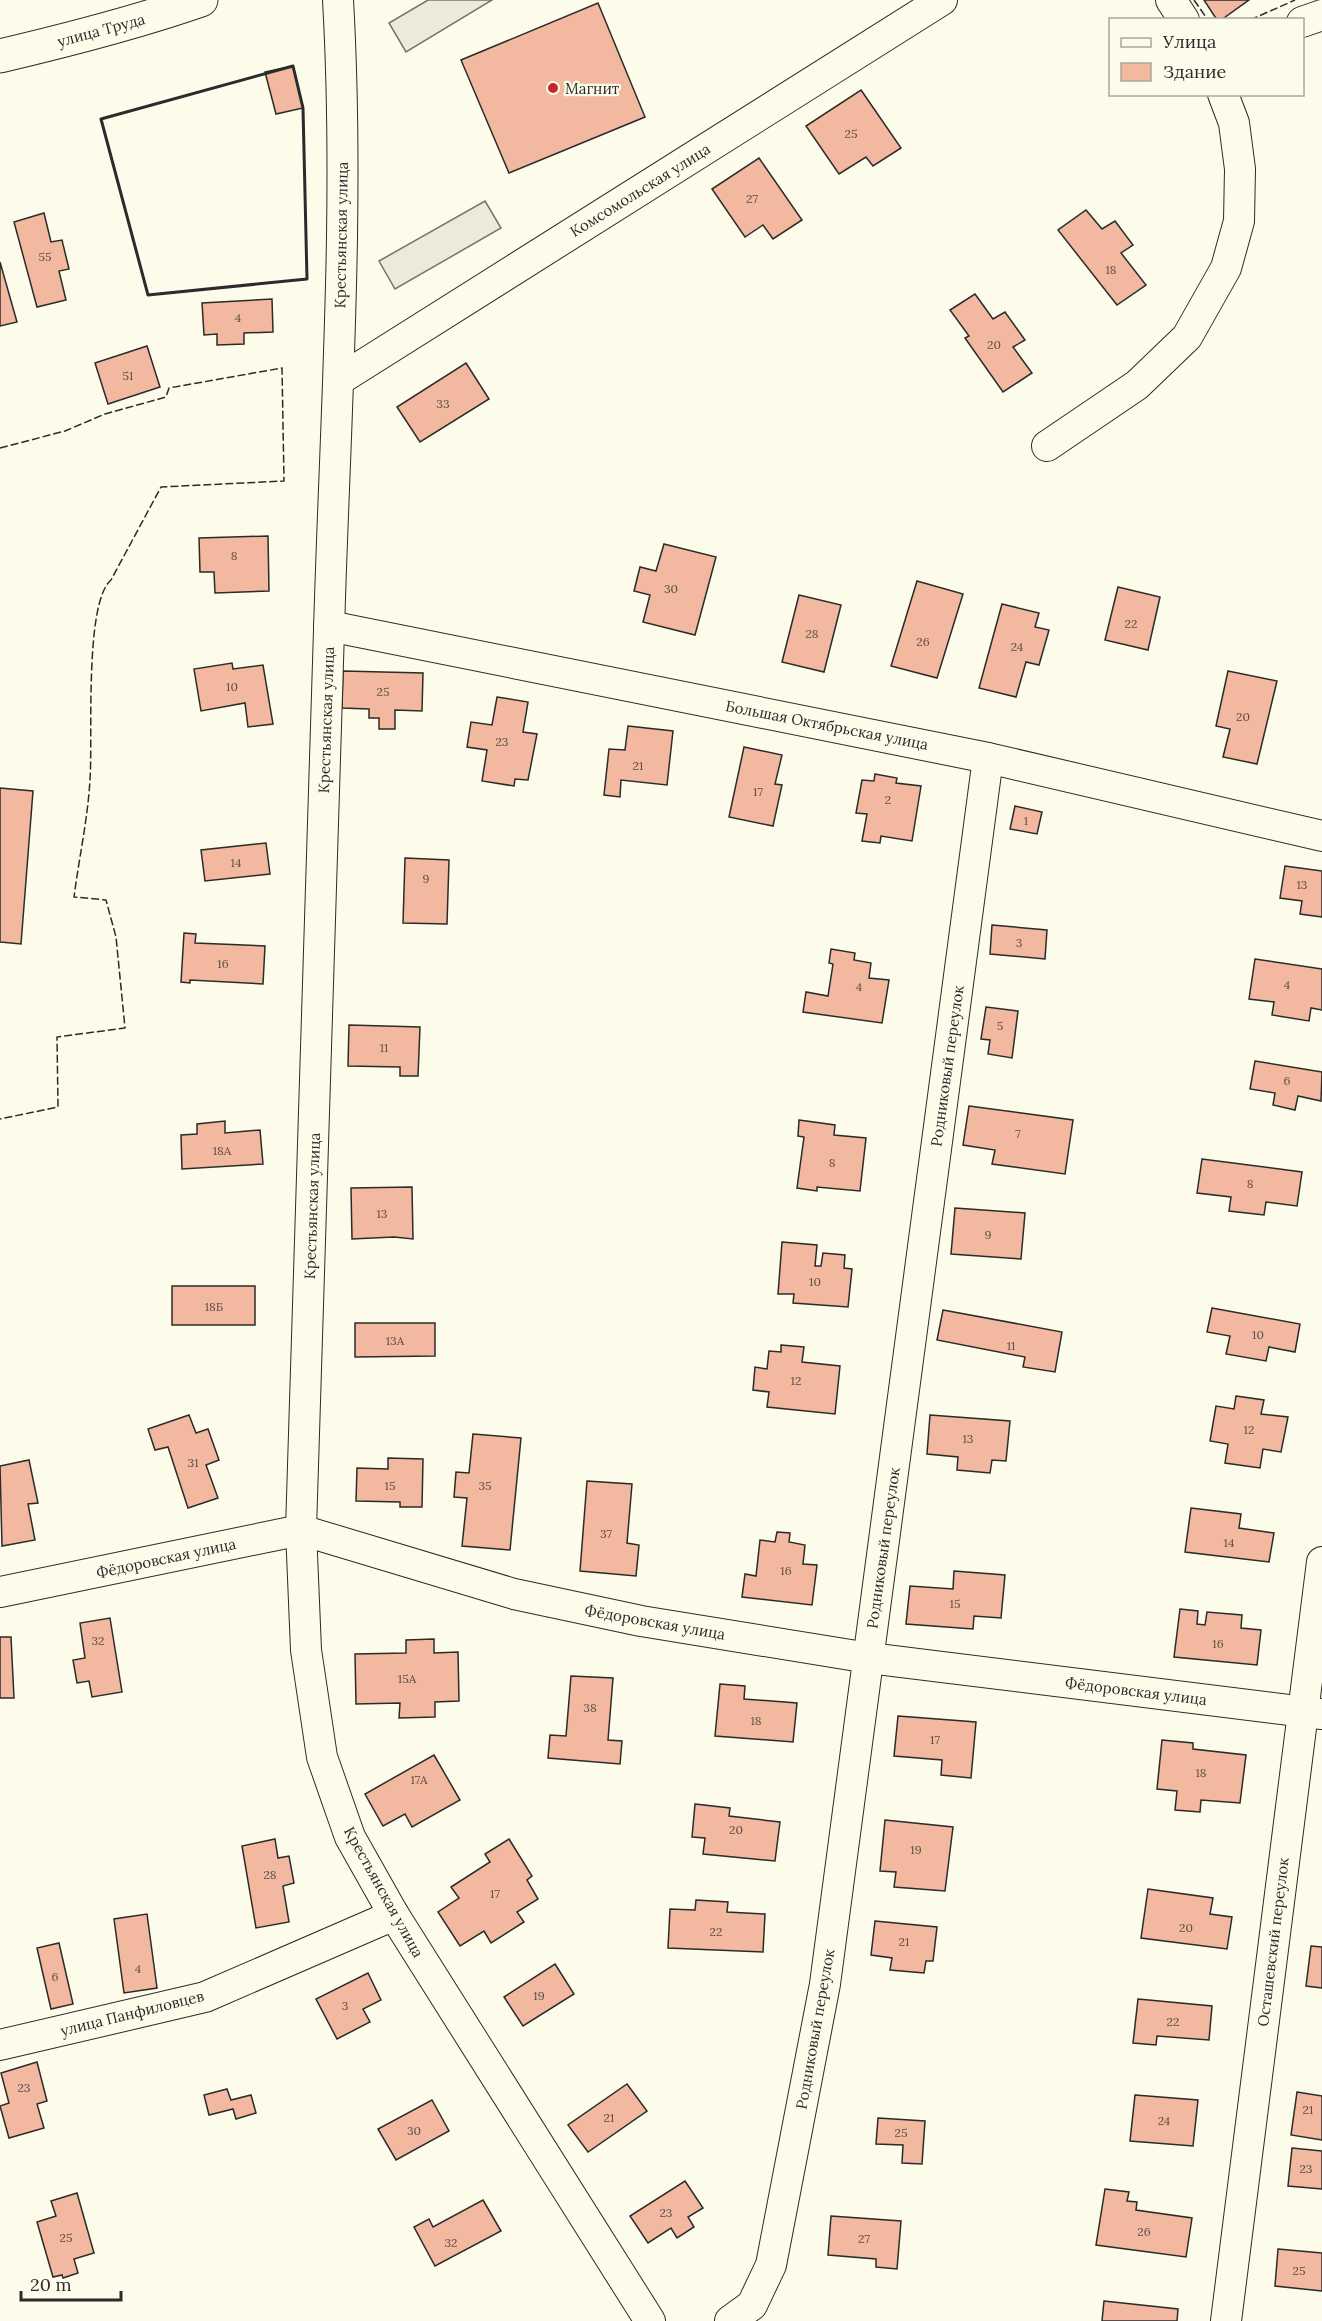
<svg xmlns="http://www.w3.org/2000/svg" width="1322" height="2321" viewBox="0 0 1322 2321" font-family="Lora,serif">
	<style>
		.parking { fill: #eceadb; stroke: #74746e; stroke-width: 1.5 }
		.building { fill: #f2b8a0; stroke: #2b2b2b; stroke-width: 1.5 }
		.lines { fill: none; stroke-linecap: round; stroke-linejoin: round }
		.minor-casing { stroke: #2b2b2b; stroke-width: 32 }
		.tertiary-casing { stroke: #2b2b2b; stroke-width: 35 }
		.minor { stroke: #fdfbea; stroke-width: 30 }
		.tertiary { stroke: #fdfbea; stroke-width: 33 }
		.fence { stroke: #2b2b2b; stroke-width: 1.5; stroke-dasharray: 8 3; stroke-linecap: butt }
		.wall { stroke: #2b2b2b; stroke-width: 3 }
		.poi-dot { fill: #c62828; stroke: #fdfbea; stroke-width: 2 }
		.labels { text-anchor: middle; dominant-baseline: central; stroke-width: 4.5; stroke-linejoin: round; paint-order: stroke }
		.number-label { font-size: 12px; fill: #5d4e48 }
		.street-label { font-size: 15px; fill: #2b2b2b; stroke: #fdfbea }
		.poi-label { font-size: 15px; fill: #2b2b2b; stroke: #fdfbea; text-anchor: start }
	</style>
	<rect width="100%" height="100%" fill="#fdfbea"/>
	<g class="parking">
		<path d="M 428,0 L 492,0 L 406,52 L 389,23 Z"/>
		<path d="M 485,201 L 501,228 L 395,289 L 379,261 Z"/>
	</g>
	<g class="building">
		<path d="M 1204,0 L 1249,0 L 1221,20 L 1217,20 Z"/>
		<path d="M 598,3 L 645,117 L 509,173 L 461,60 Z"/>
		<path d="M 293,66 L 303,108 L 276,114 L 265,72 Z"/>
		<path d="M 861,90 L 901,148 L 873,166 L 866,157 L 839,174 L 806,126 Z"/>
		<path d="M 759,158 L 802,220 L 773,239 L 763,225 L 745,237 L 712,189 Z"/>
		<path d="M 1086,210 L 1102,229 L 1115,221 L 1133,245 L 1121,253 L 1146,285 L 1117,305 L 1058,230 Z"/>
		<path d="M 44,213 L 51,242 L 62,240 L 69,269 L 59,271 L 66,300 L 37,307 L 14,222 Z"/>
		<path d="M 0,262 L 17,322 L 0,326 Z"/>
		<path d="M 975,294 L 993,319 L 1005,312 L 1025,340 L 1013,347 L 1032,373 L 1003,392 L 965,338 L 969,336 L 950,310 Z"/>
		<path d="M 272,299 L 273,332 L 244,333 L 244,344 L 217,345 L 217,334 L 204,335 L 202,303 Z"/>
		<path d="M 147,346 L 160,387 L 108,404 L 95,363 Z"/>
		<path d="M 466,363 L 489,399 L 420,442 L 397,407 Z"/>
		<path d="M 268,536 L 269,591 L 215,593 L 214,572 L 200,572 L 199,538 Z"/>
		<path d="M 664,544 L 716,557 L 695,635 L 643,622 L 650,595 L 634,591 L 640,567 L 656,571 Z"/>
		<path d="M 917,581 L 963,594 L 937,678 L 891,666 Z"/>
		<path d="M 1118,587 L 1160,597 L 1148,650 L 1105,640 Z"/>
		<path d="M 799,595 L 841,605 L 824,672 L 782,662 Z"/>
		<path d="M 1002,604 L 1039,613 L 1035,627 L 1049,630 L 1039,665 L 1026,662 L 1016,697 L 979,688 Z"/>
		<path d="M 232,663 L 233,669 L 263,665 L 273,724 L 248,727 L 245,703 L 201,711 L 194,669 Z"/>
		<path d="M 343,671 L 423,673 L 422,711 L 395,710 L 395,729 L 379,729 L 379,718 L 369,718 L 369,709 L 342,708 Z"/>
		<path d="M 1228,671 L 1277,681 L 1257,764 L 1223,757 L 1230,729 L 1216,726 Z"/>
		<path d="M 497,697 L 528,702 L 523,732 L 537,734 L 528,780 L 515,779 L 514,786 L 482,781 L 487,750 L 467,747 L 471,722 L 492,725 Z"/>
		<path d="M 628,726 L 673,731 L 667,785 L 621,780 L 620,797 L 604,795 L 609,749 L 625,750 Z"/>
		<path d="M 744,747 L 782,755 L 775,784 L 782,785 L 773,826 L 729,817 Z"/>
		<path d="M 875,774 L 897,778 L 896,783 L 921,786 L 912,841 L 881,836 L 880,843 L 862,841 L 867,814 L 856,813 L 862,780 L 874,781 Z"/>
		<path d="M 0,788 L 33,791 L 21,944 L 0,942 Z"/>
		<path d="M 1015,806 L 1042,812 L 1037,834 L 1010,829 Z"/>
		<path d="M 266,843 L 270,874 L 205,881 L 201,850 Z"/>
		<path d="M 405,858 L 449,860 L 447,924 L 403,923 Z"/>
		<path d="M 1285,866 L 1322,871 L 1322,917 L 1300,914 L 1302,901 L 1280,898 Z"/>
		<path d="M 992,925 L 1047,930 L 1045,959 L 990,954 Z"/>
		<path d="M 184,933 L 196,934 L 195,943 L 265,946 L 263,984 L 190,980 L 190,983 L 181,982 Z"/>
		<path d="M 831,949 L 855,953 L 854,960 L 871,963 L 869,978 L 889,980 L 882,1023 L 803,1012 L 806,992 L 828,996 L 833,964 L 829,963 Z"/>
		<path d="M 1255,959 L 1322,969 L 1322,1010 L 1311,1008 L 1309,1021 L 1272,1015 L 1274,1002 L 1249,999 Z"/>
		<path d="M 986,1007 L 1018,1011 L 1012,1058 L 988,1054 L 990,1040 L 981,1039 Z"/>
		<path d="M 349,1025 L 420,1027 L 418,1076 L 400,1076 L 400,1067 L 348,1066 Z"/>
		<path d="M 1255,1061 L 1322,1072 L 1321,1101 L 1298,1096 L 1295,1110 L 1273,1105 L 1275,1093 L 1250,1089 Z"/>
		<path d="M 969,1106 L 1073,1120 L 1065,1174 L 992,1164 L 995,1150 L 963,1145 Z"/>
		<path d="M 799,1120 L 835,1125 L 834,1135 L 866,1138 L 860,1191 L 817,1187 L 817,1191 L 797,1188 L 804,1137 L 798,1136 Z"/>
		<path d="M 225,1121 L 225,1133 L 260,1130 L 263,1164 L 182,1169 L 181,1135 L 197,1134 L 197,1124 Z"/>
		<path d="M 1202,1159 L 1302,1172 L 1297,1206 L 1266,1202 L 1264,1215 L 1229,1211 L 1231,1197 L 1197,1193 Z"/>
		<path d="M 412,1187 L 413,1239 L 394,1237 L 352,1239 L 351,1188 Z"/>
		<path d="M 955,1208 L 1025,1213 L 1021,1259 L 951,1254 Z"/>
		<path d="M 782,1242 L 817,1245 L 815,1266 L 821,1266 L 823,1253 L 845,1255 L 844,1268 L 852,1269 L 848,1307 L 793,1303 L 794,1294 L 778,1294 Z"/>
		<rect x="172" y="1286" width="83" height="39"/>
		<path d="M 1212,1308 L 1300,1324 L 1295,1352 L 1269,1347 L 1266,1361 L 1226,1354 L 1230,1336 L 1207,1332 Z"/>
		<path d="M 943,1310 L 1062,1332 L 1055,1372 L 1023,1367 L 1025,1357 L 937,1340 Z"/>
		<path d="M 355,1323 L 435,1323 L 435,1356 L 355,1357 Z"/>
		<path d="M 781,1345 L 804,1347 L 802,1362 L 840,1366 L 835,1414 L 767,1407 L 769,1392 L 753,1390 L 755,1367 L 767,1369 L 769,1351 L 781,1352 Z"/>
		<path d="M 1236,1396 L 1264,1400 L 1261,1414 L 1288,1417 L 1281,1452 L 1263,1449 L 1260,1468 L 1225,1463 L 1228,1444 L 1210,1441 L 1216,1406 L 1234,1409 Z"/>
		<path d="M 189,1415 L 196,1433 L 208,1429 L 219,1460 L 206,1465 L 218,1498 L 188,1508 L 168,1447 L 155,1450 L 148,1429 Z"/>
		<path d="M 930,1415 L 1010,1421 L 1006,1461 L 992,1460 L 990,1473 L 957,1470 L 958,1457 L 927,1454 Z"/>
		<path d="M 473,1434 L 521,1438 L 510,1550 L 462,1546 L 467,1498 L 454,1497 L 456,1472 L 469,1473 Z"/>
		<path d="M 388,1458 L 423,1459 L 422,1507 L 400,1507 L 400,1502 L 356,1501 L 357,1468 L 388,1469 Z"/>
		<path d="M 29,1460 L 38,1503 L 28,1504 L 35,1540 L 2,1546 L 0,1466 Z"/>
		<path d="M 587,1481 L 632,1484 L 627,1543 L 639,1545 L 636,1576 L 580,1571 Z"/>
		<path d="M 1191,1508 L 1241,1514 L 1239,1528 L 1274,1533 L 1269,1562 L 1185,1552 Z"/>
		<path d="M 777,1532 L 790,1533 L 789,1542 L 805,1545 L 803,1564 L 817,1565 L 812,1605 L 742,1597 L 745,1574 L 756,1576 L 760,1540 L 775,1542 Z"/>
		<path d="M 954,1571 L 1005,1575 L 1001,1618 L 974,1616 L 973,1629 L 906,1624 L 910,1586 L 953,1589 Z"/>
		<path d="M 1180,1609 L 1198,1611 L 1197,1624 L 1205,1625 L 1207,1612 L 1242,1615 L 1241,1628 L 1261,1630 L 1257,1665 L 1174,1657 Z"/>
		<path d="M 110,1618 L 122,1692 L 92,1697 L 89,1681 L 77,1683 L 73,1660 L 85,1658 L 80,1623 Z"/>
		<path d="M 0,1637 L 11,1637 L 14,1698 L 0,1698 Z"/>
		<path d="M 434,1639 L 434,1653 L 458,1652 L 459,1701 L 435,1702 L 435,1717 L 399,1718 L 400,1703 L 356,1704 L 355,1654 L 406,1653 L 406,1640 Z"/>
		<path d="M 571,1676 L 613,1678 L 608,1740 L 622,1741 L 620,1764 L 548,1758 L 550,1735 L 566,1736 Z"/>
		<path d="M 720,1684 L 745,1686 L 744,1699 L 797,1703 L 793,1742 L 715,1736 Z"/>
		<path d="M 898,1716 L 976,1722 L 971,1778 L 941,1775 L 942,1760 L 894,1756 Z"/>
		<path d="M 1162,1740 L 1193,1743 L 1193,1749 L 1246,1755 L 1240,1803 L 1201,1800 L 1200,1812 L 1175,1810 L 1177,1791 L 1157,1789 Z"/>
		<path d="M 434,1755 L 460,1800 L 412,1827 L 405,1814 L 383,1826 L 365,1794 Z"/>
		<path d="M 695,1804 L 730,1808 L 729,1816 L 780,1822 L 775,1861 L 703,1854 L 705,1838 L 692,1837 Z"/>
		<path d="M 885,1820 L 953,1827 L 945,1891 L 894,1887 L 896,1872 L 880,1871 Z"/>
		<path d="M 275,1839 L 278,1858 L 289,1856 L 294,1883 L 283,1886 L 289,1922 L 256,1928 L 242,1846 Z"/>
		<path d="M 509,1839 L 532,1876 L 527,1880 L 538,1899 L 517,1912 L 524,1922 L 491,1943 L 484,1931 L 460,1946 L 438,1912 L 459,1898 L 451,1887 L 490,1862 L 485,1854 Z"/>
		<path d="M 1148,1889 L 1213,1898 L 1210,1914 L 1232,1917 L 1227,1949 L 1141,1938 Z"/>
		<path d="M 696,1900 L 728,1902 L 727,1912 L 765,1914 L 763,1952 L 668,1948 L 670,1909 L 695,1910 Z"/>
		<path d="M 147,1914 L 157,1988 L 124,1993 L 114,1919 Z"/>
		<path d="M 875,1921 L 937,1927 L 933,1961 L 926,1961 L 924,1973 L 890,1970 L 892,1958 L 871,1955 Z"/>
		<path d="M 59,1943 L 73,2004 L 51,2009 L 37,1948 Z"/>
		<path d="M 1311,1946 L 1322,1947 L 1322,1988 L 1306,1986 Z"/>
		<path d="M 555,1964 L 574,1994 L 523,2026 L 504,1997 Z"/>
		<path d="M 368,1973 L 381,2000 L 363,2009 L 370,2022 L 337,2039 L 316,1999 Z"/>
		<path d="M 1138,1999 L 1212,2006 L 1209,2040 L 1157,2036 L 1156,2045 L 1133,2043 Z"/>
		<path d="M 37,2062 L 47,2101 L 37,2104 L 44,2128 L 9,2138 L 0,2106 L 9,2103 L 1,2073 Z"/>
		<path d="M 627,2084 L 647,2111 L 588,2152 L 568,2125 Z"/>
		<path d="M 227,2089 L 231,2100 L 251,2095 L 256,2113 L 236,2119 L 233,2109 L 209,2115 L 204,2095 Z"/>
		<path d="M 1297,2092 L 1322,2096 L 1322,2140 L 1291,2135 Z"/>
		<path d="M 1135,2095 L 1198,2100 L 1193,2146 L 1130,2141 Z"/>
		<path d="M 432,2100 L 449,2131 L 396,2160 L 378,2129 Z"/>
		<path d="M 878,2118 L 925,2121 L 922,2164 L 902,2163 L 903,2145 L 876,2144 Z"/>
		<path d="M 1292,2148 L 1322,2151 L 1322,2189 L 1288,2186 Z"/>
		<path d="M 685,2181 L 703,2208 L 688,2217 L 694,2227 L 677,2238 L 671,2228 L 648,2243 L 630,2216 Z"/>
		<path d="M 1105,2189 L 1129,2192 L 1127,2201 L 1137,2202 L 1136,2210 L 1192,2218 L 1186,2257 L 1096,2245 Z"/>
		<path d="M 77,2193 L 94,2253 L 74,2259 L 78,2273 L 63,2278 L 62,2275 L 53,2277 L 37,2222 L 56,2216 L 51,2201 Z"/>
		<path d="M 483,2200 L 501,2231 L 435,2266 L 414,2227 L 429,2219 L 433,2227 Z"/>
		<path d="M 831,2216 L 901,2221 L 897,2269 L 876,2267 L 876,2259 L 828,2255 Z"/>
		<path d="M 1278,2249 L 1322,2253 L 1322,2291 L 1275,2286 Z"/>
		<path d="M 1104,2301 L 1178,2309 L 1177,2321 L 1102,2321 Z"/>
	</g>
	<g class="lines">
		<defs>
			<g id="minor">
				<path d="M 338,0 C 350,210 335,421 329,630 C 320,930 311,1230 301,1530 L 306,1650 L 322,1757 L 350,1837 L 394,1915 L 650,2321"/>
				<path d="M 1171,0 L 1184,20"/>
				<path d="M 1302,22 L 1322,15"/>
				<path d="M 339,380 L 942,0"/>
				<path d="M 1047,446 L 1137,385 L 1187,337 L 1226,268 L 1239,221 L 1240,169 L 1234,123 L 1223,94"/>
				<path d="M 329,626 L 988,758 L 1322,836"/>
				<path d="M 0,1592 L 301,1530 L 514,1594 L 641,1621 L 869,1658 L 1322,1714"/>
				<path d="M 0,2045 L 205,1997 L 394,1915"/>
				<path d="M 730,2321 L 752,2305 L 771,2265 L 825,1984 L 988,758"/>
				<path d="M 1226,2321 L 1322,1562"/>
			</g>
			<path id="tertiary" d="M 0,56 C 68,40 135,23 201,0"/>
		</defs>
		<use href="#minor" class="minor-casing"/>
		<use href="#tertiary" class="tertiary-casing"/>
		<use href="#minor" class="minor"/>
		<use href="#tertiary" class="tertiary"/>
		<g class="fence">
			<path d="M 1194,0 L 1208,20"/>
			<path d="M 1250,20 L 1295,0"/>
			<path d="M 0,448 L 65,431 L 105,414 L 166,397 L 169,388 L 282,368 L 284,481 L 161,487 L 111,580 C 84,603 93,740 90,779 C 88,818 79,858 74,897 L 106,900 L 116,937 L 125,1028 L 57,1037 L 58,1107 L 0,1119"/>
		</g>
		<path class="wall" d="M 293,66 L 303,108 L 307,279 L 148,295 L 101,119 Z"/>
	</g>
	<circle class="poi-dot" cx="553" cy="88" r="6"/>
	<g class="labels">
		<g class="number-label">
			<text x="851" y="133">25</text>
			<text x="752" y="198">27</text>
			<text x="45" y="256">55</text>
			<text x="1111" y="269">18</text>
			<text x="238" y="317">4</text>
			<text x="994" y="344">20</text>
			<text x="128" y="375">51</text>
			<text x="443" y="403">33</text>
			<text x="234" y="555">8</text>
			<text x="671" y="588">30</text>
			<text x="1131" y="623">22</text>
			<text x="812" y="633">28</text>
			<text x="923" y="641">26</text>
			<text x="1017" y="646">24</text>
			<text x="232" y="686">10</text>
			<text x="383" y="691">25</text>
			<text x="1243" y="716">20</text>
			<text x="502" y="741">23</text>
			<text x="638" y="765">21</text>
			<text x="758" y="791">17</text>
			<text x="888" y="799">2</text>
			<text x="1026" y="820">1</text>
			<text x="236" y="862">14</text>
			<text x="426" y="878">9</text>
			<text x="1302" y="884">13</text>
			<text x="1019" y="942">3</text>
			<text x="223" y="963">16</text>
			<text x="1287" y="984">4</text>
			<text x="859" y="986">4</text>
			<text x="1000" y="1025">5</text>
			<text x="384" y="1047">11</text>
			<text x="1287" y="1080">6</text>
			<text x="1018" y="1133">7</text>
			<text x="222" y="1150">18А</text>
			<text x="832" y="1162">8</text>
			<text x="1250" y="1183">8</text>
			<text x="382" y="1213">13</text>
			<text x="988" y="1234">9</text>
			<text x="815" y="1281">10</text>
			<text x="214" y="1306">18Б</text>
			<text x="1258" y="1334">10</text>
			<text x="395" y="1340">13А</text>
			<text x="1011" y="1345">11</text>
			<text x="796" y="1380">12</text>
			<text x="1249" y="1429">12</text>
			<text x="968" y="1438">13</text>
			<text x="193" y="1462">31</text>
			<text x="390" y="1485">15</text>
			<text x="485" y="1485">35</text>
			<text x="606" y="1533">37</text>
			<text x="1229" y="1542">14</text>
			<text x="786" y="1570">16</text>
			<text x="955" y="1603">15</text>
			<text x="98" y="1640">32</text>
			<text x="1218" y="1643">16</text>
			<text x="407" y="1678">15А</text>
			<text x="590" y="1707">38</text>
			<text x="756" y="1720">18</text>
			<text x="935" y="1739">17</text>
			<text x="1201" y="1772">18</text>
			<text x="419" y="1779">17А</text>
			<text x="736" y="1829">20</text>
			<text x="916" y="1849">19</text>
			<text x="270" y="1874">28</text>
			<text x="495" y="1893">17</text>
			<text x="1186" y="1927">20</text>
			<text x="716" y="1931">22</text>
			<text x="904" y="1941">21</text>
			<text x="138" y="1968">4</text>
			<text x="55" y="1976">6</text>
			<text x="539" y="1995">19</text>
			<text x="345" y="2005">3</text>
			<text x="1173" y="2021">22</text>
			<text x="24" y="2087">23</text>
			<text x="1308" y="2109">21</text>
			<text x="609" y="2117">21</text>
			<text x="1164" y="2120">24</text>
			<text x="414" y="2130">30</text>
			<text x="901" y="2132">25</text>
			<text x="1306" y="2168">23</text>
			<text x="666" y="2212">23</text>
			<text x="1144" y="2231">26</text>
			<text x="66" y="2237">25</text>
			<text x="864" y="2238">27</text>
			<text x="451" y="2242">32</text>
			<text x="1299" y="2270">25</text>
		</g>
		<g class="street-label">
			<text transform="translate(101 30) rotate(-15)">улица Труда</text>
			<text transform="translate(640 190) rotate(-32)">Комсомольская улица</text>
			<text transform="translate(341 235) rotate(-89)">Крестьянская улица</text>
			<text transform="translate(326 720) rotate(-88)">Крестьянская улица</text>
			<text transform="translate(827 725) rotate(11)">Большая Октябрьская улица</text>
			<text transform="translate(947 1066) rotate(-82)">Родниковый переулок</text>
			<text transform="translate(312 1206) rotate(-88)">Крестьянская улица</text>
			<text transform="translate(883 1548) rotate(-82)">Родниковый переулок</text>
			<text transform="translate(166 1558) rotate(-12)">Фёдоровская улица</text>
			<text transform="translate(655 1622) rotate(10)">Фёдоровская улица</text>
			<text transform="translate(1136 1691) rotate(7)">Фёдоровская улица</text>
			<text transform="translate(384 1892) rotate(61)">Крестьянская улица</text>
			<text transform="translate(1273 1942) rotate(-83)">Осташевский переулок</text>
			<text transform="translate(132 2013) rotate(-14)">улица Панфиловцев</text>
			<text transform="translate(815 2029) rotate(-80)">Родниковый переулок</text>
		</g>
		<g class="poi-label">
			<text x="565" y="88">Магнит</text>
		</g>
	</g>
	<rect x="1109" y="18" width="195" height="78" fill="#fdfbea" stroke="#a9a89e" stroke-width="1.5"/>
	<rect x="1121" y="38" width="30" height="9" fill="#fdfbea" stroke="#a9a89e" stroke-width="1.5"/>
	<text x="1163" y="48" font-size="18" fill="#2b2b2b">Улица</text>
	<rect x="1121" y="63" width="30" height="18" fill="#f2b8a0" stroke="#a9a89e" stroke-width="1.5"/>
	<text x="1163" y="78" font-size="18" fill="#2b2b2b">Здание</text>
	<path d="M21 2291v9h100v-9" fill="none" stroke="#2b2b2b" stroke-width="3"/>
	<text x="30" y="2291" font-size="18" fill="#2b2b2b" stroke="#fdfbea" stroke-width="4.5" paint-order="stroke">20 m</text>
</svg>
